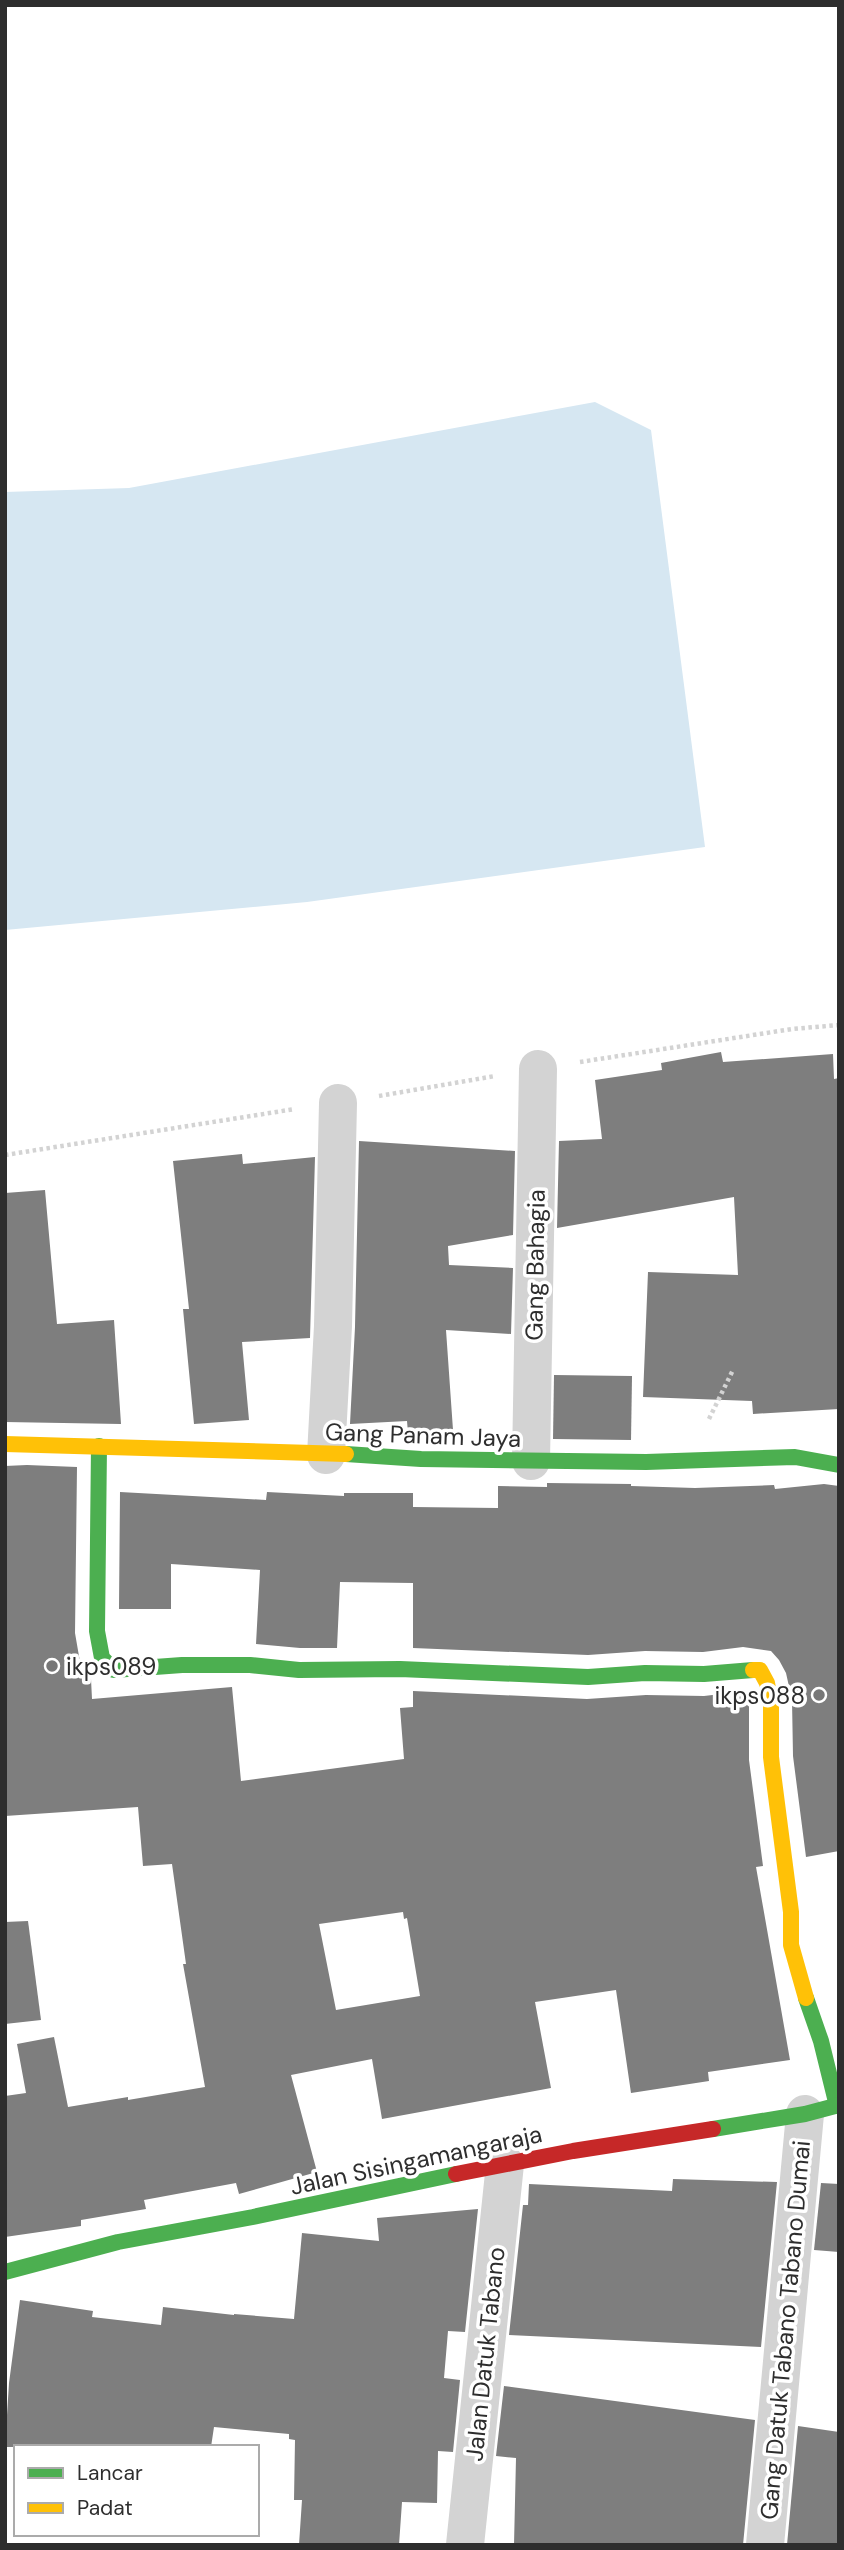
<svg xmlns="http://www.w3.org/2000/svg" width="844" height="2550" viewBox="0 0 844 2550" font-family="'DM Sans',sans-serif">
	<style>
		.water { fill: #d6e7f2 }
		.building { fill: #7e7e7e; fill-rule: evenodd }
		.lines { fill: none; stroke-linecap: round; stroke-linejoin: round }
		.path { stroke: #d3d3d3; stroke-width: 4.5; stroke-dasharray: 3.5 3.5; stroke-linecap: butt }
		.street { stroke: #d3d3d3; stroke-width: 38 }
		.fast { stroke: #4caf50; stroke-width: 16 }
		.slow { stroke: #ffc107; stroke-width: 16 }
		.jam { stroke: #c62828; stroke-width: 16 }
		.poi-dot { fill: #777; stroke: #fff; stroke-width: 2.5 }
		.labels { text-anchor: middle; dominant-baseline: central; stroke-width: 7; stroke-linejoin: round; paint-order: stroke }
		.street-label { font-size: 24px; fill: #2e2e2e; stroke: #fff }
		.poi-label { font-size: 24px; fill: #2e2e2e; stroke: #fff; text-anchor: start }
	</style>
	<rect width="100%" height="100%" fill="#fff"/>
	<path class="water" d="M 595,402 L 651,430 L 705,847 L 307,902 L 5,930 L 5,492 L 129,488 Z"/>
	<g class="building">
		<path d="M 721,1052 L 723,1062 L 833,1054 L 834,1079 L 839,1078 L 839,1409 L 753,1414 L 752,1401 L 643,1397 L 648,1272 L 738,1275 L 734,1197 L 557,1228 L 559,1141 L 602,1139 L 595,1080 L 662,1070 L 661,1063 Z"/>
		<path d="M 359,1141 L 515,1151 L 513,1235 L 448,1246 L 449,1265 L 513,1268 L 511,1334 L 446,1330 L 453,1430 L 408,1433 L 407,1421 L 350,1424 L 355,1327 Z"/>
		<path d="M 242,1154 L 243,1164 L 315,1157 L 310,1338 L 242,1342 L 249,1420 L 194,1424 L 183,1309 L 189,1309 L 173,1161 Z"/>
		<path d="M 45,1190 L 57,1324 L 114,1320 L 121,1424 L 5,1422 L 5,1193 Z"/>
		<path d="M 554,1375 L 632,1376 L 631,1440 L 553,1439 Z"/>
		<path d="M 27,1465 L 77,1467 L 75,1633 L 80,1662 L 91,1679 L 92,1699 L 232,1687 L 241,1781 L 404,1759 L 400,1708 L 413,1707 L 413,1691 L 587,1699 L 646,1695 L 704,1696 L 746,1691 L 749,1706 L 749,1760 L 763,1866 L 756,1867 L 790,2060 L 708,2072 L 709,2081 L 631,2093 L 616,1990 L 535,2002 L 551,2088 L 382,2119 L 372,2059 L 291,2075 L 317,2172 L 239,2194 L 236,2183 L 144,2200 L 146,2209 L 81,2220 L 81,2226 L 5,2237 L 5,2096 L 26,2093 L 17,2044 L 54,2037 L 68,2107 L 128,2097 L 128,2100 L 205,2087 L 183,1964 L 186,1964 L 172,1864 L 143,1866 L 138,1807 L 5,1816 L 5,1466 ZM 403,1912 L 404,1919 L 407,1918 L 420,1996 L 336,2010 L 319,1924 Z"/>
		<path d="M 547,1483 L 631,1484 L 631,1486 L 695,1488 L 774,1485 L 775,1489 L 824,1484 L 839,1486 L 839,1851 L 806,1857 L 793,1756 L 792,1700 L 786,1673 L 779,1660 L 771,1651 L 743,1647 L 703,1652 L 645,1651 L 588,1655 L 413,1648 L 413,1583 L 340,1582 L 337,1648 L 300,1648 L 256,1644 L 260,1570 L 171,1564 L 171,1609 L 119,1609 L 120,1492 L 266,1500 L 267,1492 L 344,1496 L 344,1493 L 413,1493 L 413,1507 L 498,1508 L 498,1486 L 547,1487 Z"/>
		<path d="M 28,1921 L 41,2020 L 5,2024 L 5,1922 Z"/>
		<path d="M 673,2179 L 777,2182 L 761,2347 L 509,2335 L 523,2205 L 528,2205 L 529,2184 L 672,2191 Z"/>
		<path d="M 821,2183 L 839,2184 L 839,2252 L 814,2250 Z"/>
		<path d="M 478,2209 L 465,2332 L 448,2331 L 444,2378 L 460,2380 L 453,2452 L 438,2451 L 437,2503 L 402,2502 L 399,2545 L 299,2545 L 302,2500 L 294,2500 L 295,2440 L 289,2439 L 289,2434 L 214,2427 L 211,2447 L 5,2447 L 9,2383 L 20,2300 L 93,2311 L 92,2317 L 161,2325 L 163,2307 L 234,2315 L 234,2314 L 294,2319 L 302,2233 L 379,2241 L 377,2218 Z"/>
		<path d="M 504,2386 L 755,2420 L 743,2545 L 514,2545 L 516,2458 L 496,2456 Z"/>
		<path d="M 798,2426 L 839,2432 L 839,2545 L 787,2545 Z"/>
	</g>
	<g class="lines">
		<g class="path">
			<path d="M 580,1062 L 792,1029 L 839,1025"/>
			<path d="M 379,1096 L 495,1076"/>
			<path d="M 5,1155 L 295,1109"/>
			<path d="M 709,1419 L 733,1370"/>
		</g>
		<g class="street">
			<path d="M 326,1455 L 333,1326 L 338,1103"/>
			<path d="M 531,1461 L 538,1069"/>
			<path d="M 465,2545 L 505,2164"/>
			<path d="M 765,2545 L 805,2114"/>
		</g>
		<g class="fast">
			<path d="M 99,1446 L 97,1631 L 102,1658 L 114,1670 L 182,1665 L 250,1665 L 299,1670 L 400,1669 L 588,1677 L 645,1673 L 704,1674 L 753,1670"/>
			<path d="M 346,1454 L 421,1459 L 646,1462 L 795,1457 L 839,1465"/>
			<path d="M 806,1998 L 821,2041 L 837,2106"/>
			<path d="M 713,2129 L 805,2114 L 839,2105"/>
			<path d="M 5,2272 L 118,2242 L 253,2217 L 456,2174"/>
		</g>
		<g class="slow">
			<path d="M 5,1444 L 346,1454"/>
			<path d="M 753,1670 L 760,1670 L 767,1683 L 771,1704 L 771,1757 L 791,1912 L 791,1945 L 806,1998"/>
		</g>
		<path class="jam" d="M 456,2174 L 573,2151 L 713,2129"/>
	</g>
	<g class="poi-dot">
		<circle cx="52" cy="1666" r="7"/>
		<circle cx="819" cy="1695" r="7"/>
	</g>
	<g class="labels">
		<g class="street-label">
			<text transform="translate(535 1265) rotate(-89)">Gang Bahagia</text>
			<text transform="translate(423 1435) rotate(2)">Gang Panam Jaya</text>
			<text transform="translate(416 2160) rotate(-12)">Jalan Sisingamangaraja</text>
			<text transform="translate(785 2330) rotate(-85)">Gang Datuk Tabano Tabano Dumai</text>
			<text transform="translate(485 2354) rotate(-84)">Jalan Datuk Tabano</text>
		</g>
		<g class="poi-label">
			<text x="66" y="1666">ikps089</text>
			<text x="805" y="1695" text-anchor="end">ikps088</text>
		</g>
	</g>
	<rect width="844" height="2550" fill="none" stroke="#2e2e2e" stroke-width="14"/>
	<rect x="14" y="2445" width="245" height="91" fill="#ffffff" stroke="#ababab" stroke-width="2"/>
	<rect x="28" y="2468" width="35" height="10" fill="#4caf50" stroke="#ababab" stroke-width="2"/>
	<text x="77" y="2480" font-size="21" fill="#2e2e2e">Lancar</text>
	<rect x="28" y="2503" width="35" height="10" fill="#ffc107" stroke="#ababab" stroke-width="2"/>
	<text x="77" y="2515" font-size="21" fill="#2e2e2e">Padat</text>
</svg>
